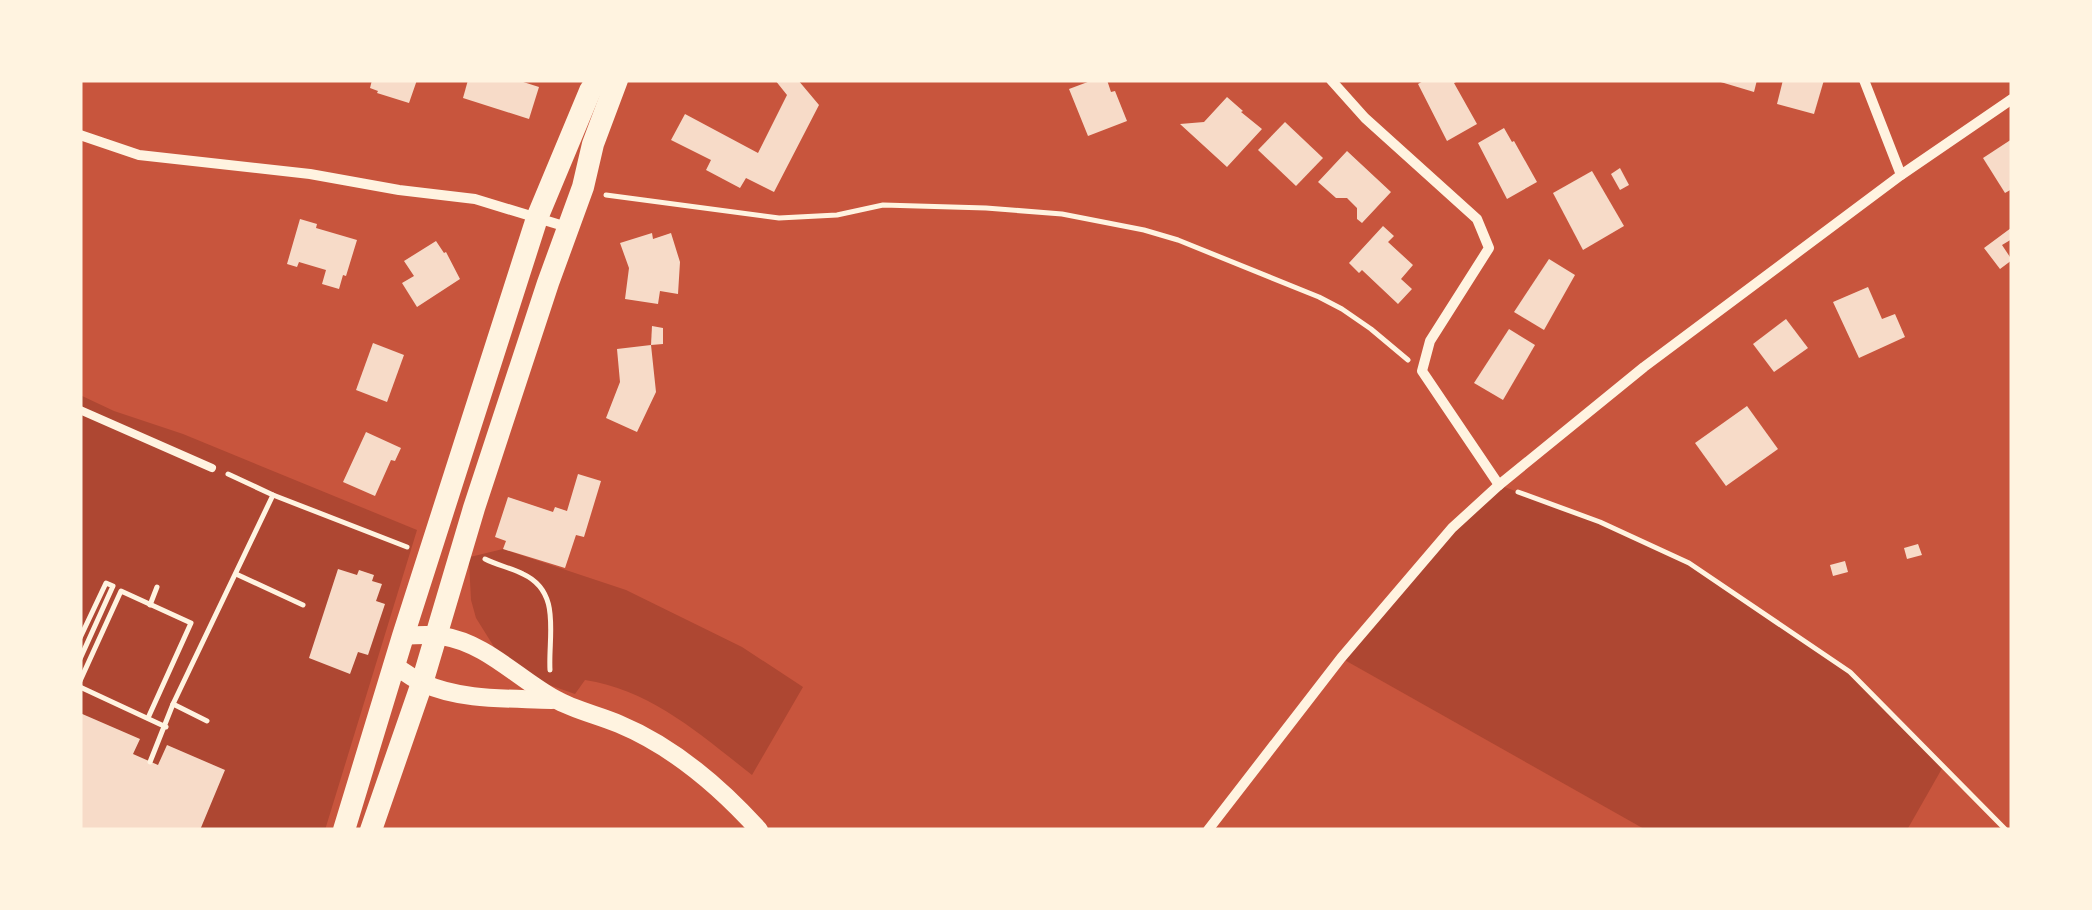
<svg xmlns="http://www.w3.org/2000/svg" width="2092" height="910" viewBox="0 0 2092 910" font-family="Jost,sans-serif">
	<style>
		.green { fill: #ae4732 }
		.building { fill: #f7dbc8 }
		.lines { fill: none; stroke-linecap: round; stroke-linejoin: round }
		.path { stroke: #fff3e0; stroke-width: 5 }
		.service { stroke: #fff3e0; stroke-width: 8 }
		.minor { stroke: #fff3e0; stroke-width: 10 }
		.tertiary { stroke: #fff3e0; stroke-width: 18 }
		.primary { stroke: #fff3e0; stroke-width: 22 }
	</style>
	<rect width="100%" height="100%" fill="#c8553d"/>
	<g class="green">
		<path d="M 80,395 L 114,411 L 183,434 L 417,530 L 325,830 L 80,830 Z"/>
		<path d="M 1499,485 L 1600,522 L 1689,563 L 1850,672 L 1944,765 L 1907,830 L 1646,830 L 1341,658 L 1452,528 Z"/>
		<path d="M 503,549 L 626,590 L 742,647 L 803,687 L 752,775 C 701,735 651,690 585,680 L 575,694 L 538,681 L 496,650 L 476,618 L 471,600 L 469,561 L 470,557 Z"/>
	</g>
	<g class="building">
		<path d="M 372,80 L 384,82 L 385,80 L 417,80 L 409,103 L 377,93 L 378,91 L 370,88 Z"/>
		<path d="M 468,80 L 517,80 L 539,87 L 529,119 L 463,98 Z"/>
		<path d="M 775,80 L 798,80 L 819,105 L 774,192 L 746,178 L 740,188 L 706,170 L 711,160 L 671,140 L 685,114 L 758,153 L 787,95 Z"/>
		<path d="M 1093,80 L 1107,80 L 1111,92 L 1115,91 L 1127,121 L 1088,136 L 1069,89 Z"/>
		<path d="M 1425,80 L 1460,80 L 1454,83 L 1477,124 L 1447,141 L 1418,84 Z"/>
		<path d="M 1714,80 L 1757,80 L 1754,92 Z"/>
		<path d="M 1783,80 L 1824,80 L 1814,114 L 1777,104 Z"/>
		<path d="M 1227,97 L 1243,111 L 1241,112 L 1262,129 L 1227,167 L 1180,124 L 1204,122 Z"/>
		<path d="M 1285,122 L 1323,158 L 1296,186 L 1258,150 Z"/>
		<path d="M 1504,128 L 1512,142 L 1514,141 L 1537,182 L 1507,199 L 1478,143 Z"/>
		<path d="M 2012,139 L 2012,189 L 2005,193 L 1983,158 Z"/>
		<path d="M 1347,151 L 1391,192 L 1362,223 L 1357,219 L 1357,208 L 1347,198 L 1336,198 L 1318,182 Z"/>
		<path d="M 1620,168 L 1629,185 L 1620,190 L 1611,174 Z"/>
		<path d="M 1592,171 L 1624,226 L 1583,250 L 1553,193 Z"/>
		<path d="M 300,219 L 317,224 L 316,228 L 357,240 L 346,276 L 343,275 L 339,289 L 322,284 L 326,270 L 299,262 L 297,267 L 287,264 Z"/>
		<path d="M 1383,226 L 1394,236 L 1388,242 L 1413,265 L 1401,279 L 1412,289 L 1398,304 L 1362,270 L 1359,273 L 1349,263 Z"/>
		<path d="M 2011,228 L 2012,239 L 2002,245 L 2012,260 L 2000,269 L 1984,248 Z"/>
		<path d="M 652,233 L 653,239 L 671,233 L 680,262 L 678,294 L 660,291 L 658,304 L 625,299 L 629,268 L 620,243 Z"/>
		<path d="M 436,241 L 444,253 L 446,252 L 460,279 L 417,307 L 402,283 L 414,276 L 404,261 Z"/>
		<path d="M 1549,259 L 1575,275 L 1544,330 L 1514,312 Z"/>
		<path d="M 1868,287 L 1882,319 L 1895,314 L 1905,337 L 1859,358 L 1833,302 Z"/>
		<path d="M 1786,319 L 1808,348 L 1774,372 L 1753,344 Z"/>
		<path d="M 652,326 L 663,328 L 663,344 L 651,345 Z"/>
		<path d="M 1509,329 L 1535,345 L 1503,400 L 1474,383 Z"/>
		<path d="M 373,343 L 404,355 L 387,402 L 356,390 Z"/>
		<path d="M 651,345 L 656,392 L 637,432 L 606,418 L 620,382 L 617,349 Z"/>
		<path d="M 1747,406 L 1778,449 L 1726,486 L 1695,443 Z"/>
		<path d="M 366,432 L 401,448 L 395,461 L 391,460 L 375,496 L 343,482 Z"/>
		<path d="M 578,474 L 601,481 L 584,537 L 576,535 L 565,568 L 503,549 L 506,541 L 495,537 L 508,497 L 553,512 L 555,507 L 567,511 Z"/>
		<path d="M 1918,544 L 1922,555 L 1907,559 L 1904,548 Z"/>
		<path d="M 1845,561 L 1848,572 L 1833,576 L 1830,565 Z"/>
		<path d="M 338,569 L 357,575 L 359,570 L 374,575 L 372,581 L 382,584 L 376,601 L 385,604 L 368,655 L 358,652 L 350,674 L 309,658 Z"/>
		<path d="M 80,713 L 140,739 L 133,754 L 158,765 L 167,745 L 225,770 L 200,830 L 80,830 Z"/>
	</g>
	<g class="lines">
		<g class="path">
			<path d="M 606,195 L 779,218 L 837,215 L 883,205 L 986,208 L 1062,214 L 1144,230 L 1178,240 L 1319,297 L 1342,309 L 1371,329 L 1408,360"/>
			<path d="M 228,474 L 273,495 L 407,547"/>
			<path d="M 1518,492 L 1600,522 L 1689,563 L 1850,672 L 2006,830"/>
			<path d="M 485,559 C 497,565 511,568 523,574 C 562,592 548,635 550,670"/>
			<path d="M 236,574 L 303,605"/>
			<path d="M 150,605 L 157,587"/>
			<path d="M 80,638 L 106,583 L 113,586 L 80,659"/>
			<path d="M 80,681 L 121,591 L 191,623 L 148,718"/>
			<path d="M 80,687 L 166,727"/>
			<path d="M 173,704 L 207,721"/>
			<path d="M 150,762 L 173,704 L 273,495"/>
		</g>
		<path class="service" d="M 80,410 L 212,468"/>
		<g class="minor">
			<path d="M 1331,80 L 1365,118 L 1477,219 L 1489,248 L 1430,341 L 1422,371 L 1499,485"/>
			<path d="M 1864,80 L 1901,175"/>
			<path d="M 80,135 L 139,155 L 310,174 L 399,190 L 475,199 L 567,227"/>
			<path d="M 1208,830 L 1341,658 L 1452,528 L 1499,485 L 1644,367 L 1901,175 L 2012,99"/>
		</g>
		<g class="tertiary">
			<path d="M 403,636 C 416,635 429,634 442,636 C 486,643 517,678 555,699 C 574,710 598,715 619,724 C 672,746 721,788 759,830"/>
			<path d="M 395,666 C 404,671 413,679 423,683 C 461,701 511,698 552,700"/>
		</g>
		<g class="primary">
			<path d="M 344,830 L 403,636 L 537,218 L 590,91 L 597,80"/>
			<path d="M 371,830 L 422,683 L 474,508 L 548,283 L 583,187 L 593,144 L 617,80"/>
		</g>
	</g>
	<rect width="2092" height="910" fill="none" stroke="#fff3e0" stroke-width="165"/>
</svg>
